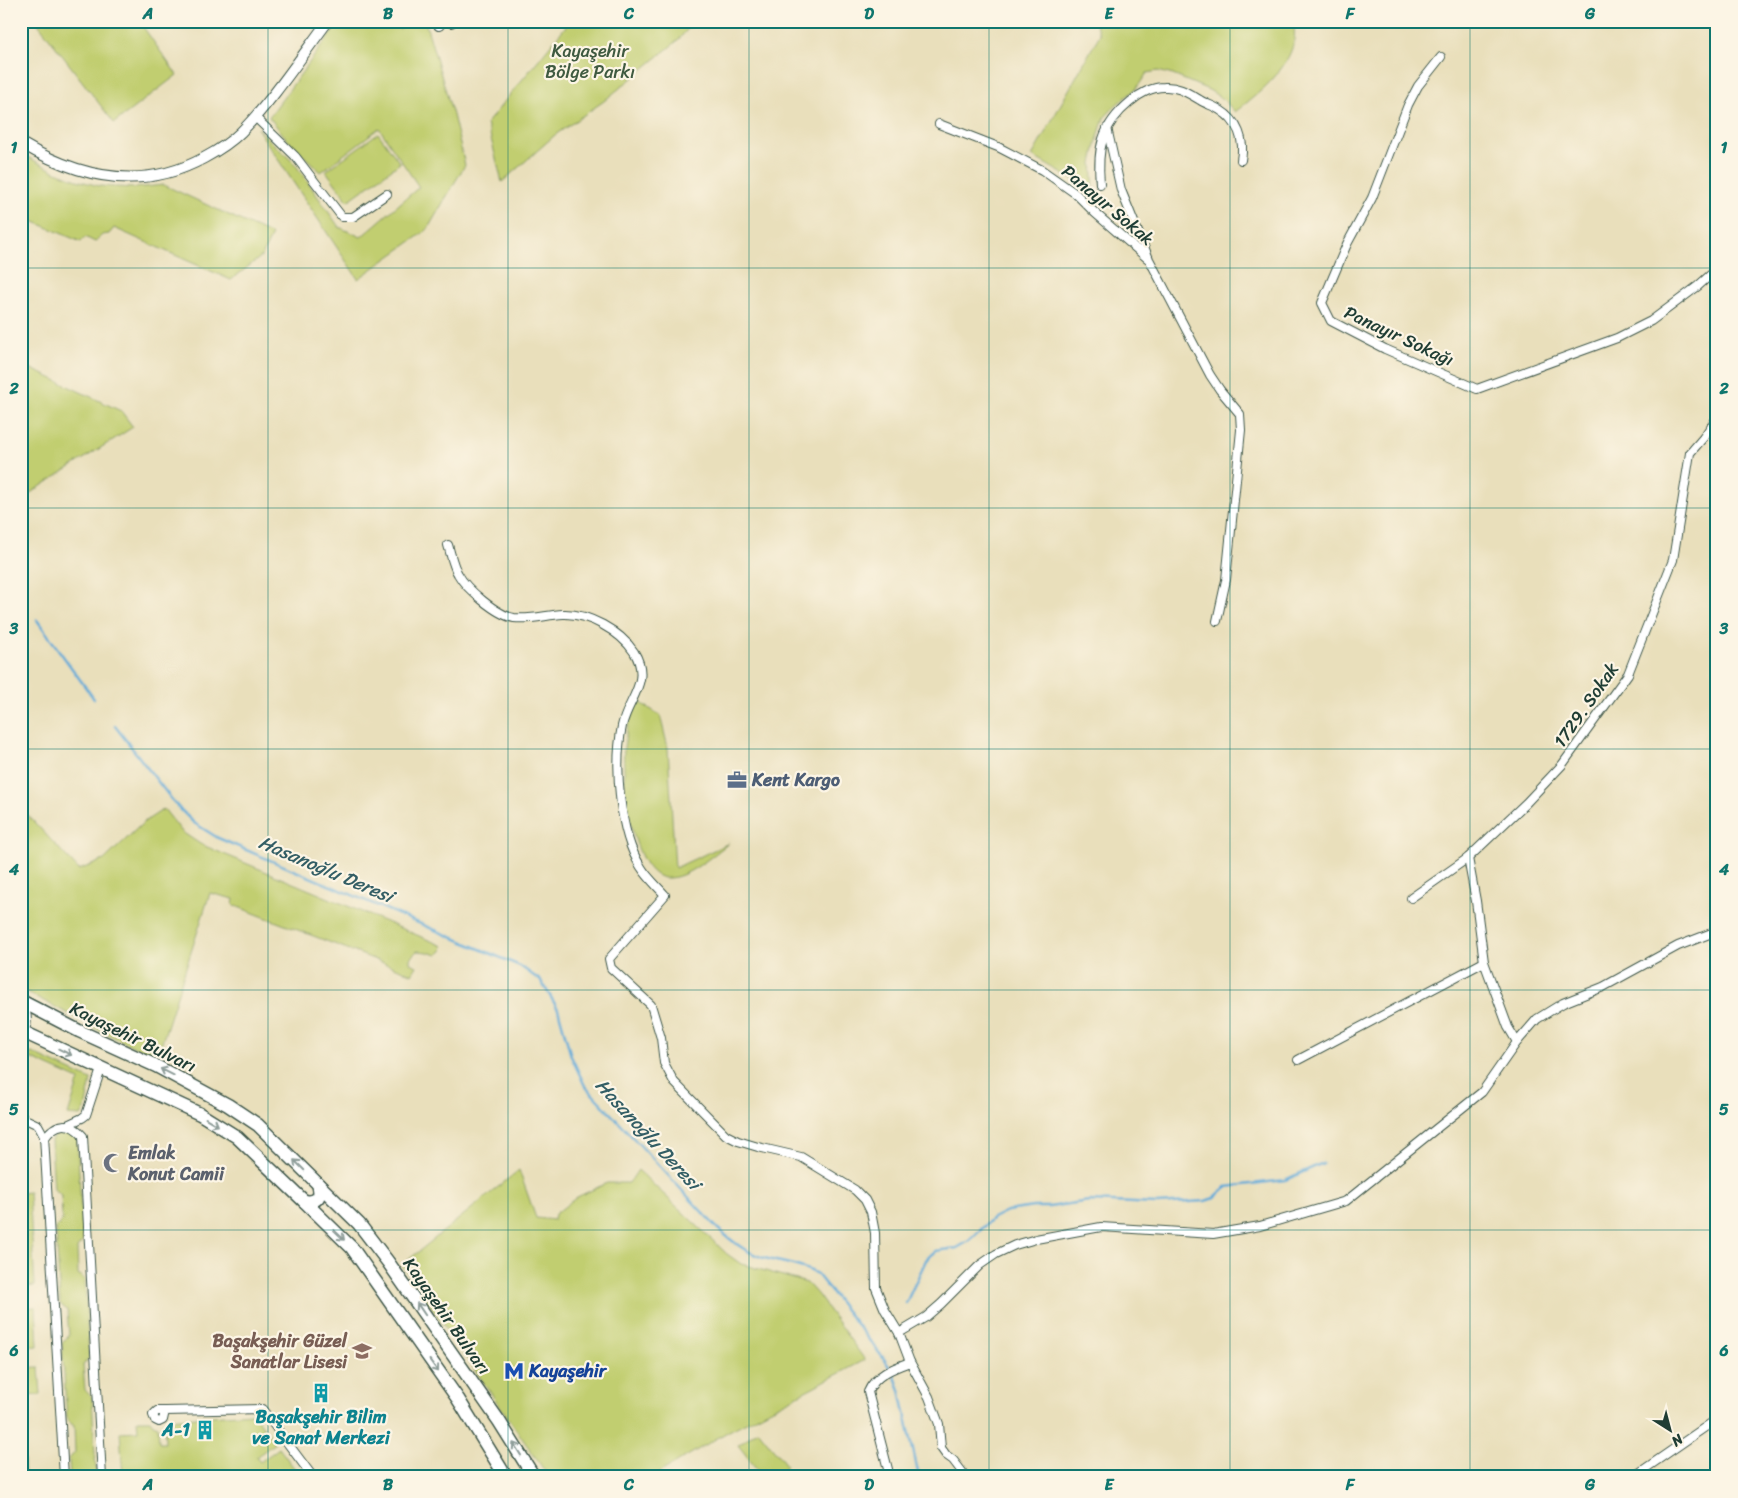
<svg xmlns="http://www.w3.org/2000/svg" width="1738" height="1498" viewBox="0 0 1738 1498" font-family="Sriracha,sans-serif">
	<style>
		.green { fill: #c1ce70; stroke: #708652 }
		.lines { fill: none; stroke-linecap: round; stroke-linejoin: round }
		.stream { stroke: #61aad8; stroke-width: 2.5 }
		.minor-casing { stroke: #3d5548; stroke-width: 10 }
		.tertiary-casing { stroke: #3d5548; stroke-width: 12 }
		.primary-casing { stroke: #3d5548; stroke-width: 15 }
		.minor { stroke: #fff; stroke-width: 8 }
		.tertiary { stroke: #fff; stroke-width: 10 }
		.primary { stroke: #fff; stroke-width: 12 }
		.oneway { stroke: #8f9e9a }
		.grid { fill: none; stroke: #0f766e; stroke-width: 1; stroke-opacity: 0.55 }
		.labels { text-anchor: middle; dominant-baseline: central; stroke-width: 4.5; stroke-linejoin: round; paint-order: stroke }
		.park-label { font-size: 18px; fill: #3f5a40; stroke: #fcf5e5 }
		.street-label { font-size: 18px; fill: #1f3d34; stroke: #fcf5e5 }
		.service-label { font-size: 18px; font-weight: bold; fill: #4e5e75; stroke: #fcf5e5; text-anchor: start }
		.worship-label { font-size: 18px; font-weight: bold; fill: #5b616d; stroke: #fcf5e5; text-anchor: start }
		.education-label { font-size: 18px; font-weight: bold; fill: #785e54; stroke: #fcf5e5; text-anchor: end }
		.transit-label { font-size: 18px; font-weight: bold; fill: #164399; stroke: #fcf5e5; text-anchor: start }
		.culture-label { font-size: 18px; font-weight: bold; fill: #0d838f; stroke: #fcf5e5 }
		.water-label { font-size: 19px; font-style: italic; fill: #335e65; stroke: #fcf5e5 }
		.neatline { fill: none; stroke: #0f766e; stroke-width: 2 }
		.grid-label { font-size: 16px; text-anchor: middle; font-weight: bold; fill: #0f766e }
	</style>
	<rect width="100%" height="100%" fill="#fcf5e5"/>
	<filter id="ink" filterUnits="userSpaceOnUse"><feTurbulence type="fractalNoise" baseFrequency=".02" numOctaves="2"/><feDisplacementMap in="SourceGraphic" scale="10" xChannelSelector="R" yChannelSelector="G"/><feConvolveMatrix kernelMatrix="1 2 1 2 8 2 1 2 1" color-interpolation-filters="sRGB"/></filter>
	<filter id="wash" filterUnits="userSpaceOnUse"><feTurbulence type="fractalNoise" baseFrequency=".0096" numOctaves="4" result="noise"/><feDisplacementMap in="SourceGraphic" scale="20" xChannelSelector="R" yChannelSelector="G"/><feGaussianBlur stdDeviation="1.12" result="paint"/><feColorMatrix in="noise" values="0 0 0 0 0 0 0 0 0 0 0 0 0 0 0 0 0 1.4 0 .05"/><feComposite in="paint" operator="in"/></filter>
	<g filter="url(#wash)">
		<rect width="100%" height="100%" fill="#e9dfbb"/>
		<g class="green">
			<path d="M 36,21 L 139,21 L 177,75 L 114,123 Z"/>
			<path d="M 340,21 L 391,21 L 399,29 L 410,21 L 425,21 L 453,115 L 465,165 L 427,230 L 358,279 L 257,128 L 295,164 L 339,227 L 361,237 L 419,187 L 379,128 L 321,172 L 290,143 L 269,117 Z"/>
			<path d="M 570,21 L 695,21 L 677,41 L 604,101 L 555,135 L 502,182 L 487,123 Z"/>
			<path d="M 1094,21 L 1294,21 C 1294,28 1295,35 1294,41 C 1288,71 1257,95 1235,112 L 1223,99 L 1209,90 L 1173,75 L 1158,71 L 1147,73 L 1136,89 L 1117,104 L 1104,118 L 1097,140 L 1092,163 L 1094,192 L 1032,156 L 1100,34 Z"/>
			<path d="M 378,133 L 400,163 L 348,201 L 326,171 Z"/>
			<path d="M 22,154 L 56,172 L 77,180 L 99,186 L 134,188 L 164,185 L 272,235 L 262,256 L 231,280 L 114,228 L 109,234 L 102,235 L 95,242 L 85,237 L 81,242 L 21,216 Z"/>
			<path d="M 21,364 L 121,411 L 133,427 L 21,499 Z"/>
			<path d="M 640,699 L 642,704 L 660,715 L 668,748 L 675,868 L 729,843 C 713,855 687,879 667,878 C 630,878 622,775 624,748 C 626,731 630,716 637,701 Z"/>
			<path d="M 21,808 L 79,870 L 104,860 L 144,822 L 164,809 L 182,832 L 200,844 L 443,946 L 442,951 L 437,955 L 428,952 L 417,951 L 410,958 L 410,963 L 417,966 L 412,974 L 233,905 L 234,899 L 210,893 L 157,1058 L 101,1031 L 21,989 Z"/>
			<path d="M 32,1053 L 91,1080 L 85,1109 L 81,1116 L 68,1115 L 79,1080 L 26,1056 Z"/>
			<path d="M 64,1131 L 71,1133 L 77,1139 L 83,1241 L 77,1248 L 78,1274 L 85,1280 L 89,1358 L 83,1365 L 85,1390 L 92,1397 L 96,1474 L 94,1477 L 70,1477 L 69,1459 L 75,1452 L 74,1426 L 67,1420 L 62,1343 L 69,1336 L 67,1310 L 60,1304 L 56,1228 L 62,1221 L 61,1195 L 54,1189 L 51,1140 L 56,1134 Z"/>
			<path d="M 519,1170 L 536,1218 L 554,1220 L 555,1214 L 577,1197 L 607,1183 L 629,1183 L 638,1170 L 727,1254 L 741,1264 L 807,1283 L 817,1294 L 865,1360 L 729,1431 L 652,1477 L 549,1477 L 402,1265 Z"/>
			<path d="M 29,1192 L 35,1286 L 21,1287 L 21,1193 Z"/>
			<path d="M 36,1307 L 38,1346 L 21,1347 L 21,1308 Z"/>
			<path d="M 39,1367 L 41,1395 L 21,1396 L 21,1368 Z"/>
			<path d="M 21,1412 L 25,1477 L 21,1477 Z"/>
			<path d="M 253,1413 L 275,1443 L 256,1457 L 260,1462 L 279,1448 L 301,1477 L 123,1477 L 120,1432 L 138,1431 L 137,1420 L 150,1420 L 153,1424 L 158,1426 L 159,1443 L 165,1443 L 164,1425 L 167,1419 Z"/>
			<path d="M 758,1430 L 787,1466 L 773,1477 L 763,1477 L 738,1445 Z"/>
		</g>
		<g class="lines">
			<g class="stream">
				<path d="M 37,620 L 94,699"/>
				<path d="M 115,726 L 176,805 L 194,823 L 218,838 L 520,966 L 541,981 L 558,1009 L 571,1056 L 585,1086 L 718,1229 C 732,1241 744,1251 761,1257 C 780,1263 799,1264 817,1274 L 884,1359 L 894,1374 L 900,1390 L 919,1477"/>
				<path d="M 906,1303 L 926,1260 L 935,1251 L 957,1248 L 969,1241 L 993,1218 L 1007,1211 L 1033,1207 L 1049,1207 L 1089,1201 L 1157,1204 L 1205,1201 L 1214,1198 L 1226,1187 L 1285,1180 L 1323,1163"/>
			</g>
		</g>
	</g>
	<g filter="url(#ink)">
		<g class="lines">
			<defs>
				<g id="minor">
					<path d="M 1441,57 L 1418,86 L 1408,105 L 1372,198 L 1347,244 L 1322,303 L 1331,321 L 1385,349 L 1477,389 L 1617,338 L 1651,321 L 1698,286 L 1717,269"/>
					<path d="M 255,117 L 295,156 L 342,217 L 353,217 L 387,194"/>
					<path d="M 939,124 L 998,147 L 1042,170 L 1076,194 L 1095,213 L 1147,258"/>
					<path d="M 1107,128 L 1121,190 L 1149,259 L 1210,375 L 1220,390 L 1240,414 L 1241,430 L 1226,580 L 1217,621"/>
					<path d="M 1100,184 C 1097,149 1101,126 1130,102 C 1139,94 1152,87 1164,87 C 1178,86 1188,93 1200,100 C 1206,104 1214,106 1220,110 C 1238,121 1245,140 1241,160"/>
					<path d="M 448,545 C 451,555 453,566 458,574 C 466,589 497,615 514,618 C 531,620 546,615 563,614 C 588,613 620,631 634,652 C 652,681 628,699 622,726 C 614,765 619,833 641,867 C 647,877 657,886 665,895 L 609,959 L 611,968 L 651,1005 L 661,1038 L 664,1063 L 674,1082 L 726,1135 L 738,1141 L 758,1147 L 801,1157 L 855,1190 L 865,1200 L 871,1212 L 875,1233 L 876,1288 L 885,1310 L 899,1333"/>
					<path d="M 1468,858 L 1476,901 L 1484,962 L 1508,1027 L 1517,1042"/>
					<path d="M 1411,898 L 1468,858 L 1526,803 L 1562,765 L 1628,674 L 1673,560 L 1690,453 L 1703,438 L 1717,418"/>
					<path d="M 1298,1060 L 1484,962"/>
					<path d="M 21,1117 L 38,1125 L 44,1136 L 64,1477"/>
					<path d="M 67,1125 L 82,1118 L 86,1115 L 101,1069"/>
					<path d="M 44,1139 C 56,1121 70,1121 83,1136 L 102,1477"/>
					<path d="M 165,1411 L 163,1420 L 159,1422 L 155,1420 L 153,1415 L 157,1411 L 165,1411 L 262,1409 L 313,1477"/>
					<path d="M 890,1477 L 868,1392 C 875,1375 893,1368 910,1362"/>
					<path d="M 966,1477 L 953,1460 L 946,1455 L 941,1448 L 939,1424 L 929,1397 L 910,1362 L 899,1333 L 926,1317 L 941,1304 L 980,1265 L 996,1254 L 1015,1245 L 1036,1239 L 1101,1227 L 1213,1234 L 1260,1226 L 1346,1201 L 1482,1092 L 1517,1042 L 1537,1019 L 1563,1003 L 1603,987 L 1678,946 L 1717,931"/>
					<path d="M 1633,1477 L 1717,1419"/>
				</g>
				<g id="tertiary">
					<path d="M 438,21 L 439,25"/>
					<path d="M 451,21 L 451,22"/>
					<path d="M 21,143 C 79,178 142,192 204,158 C 217,151 231,142 241,132 C 272,101 301,57 328,21"/>
					<path d="M 21,1002 C 28,1015 27,1025 21,1038"/>
				</g>
				<g id="primary">
					<path d="M 21,1001 L 79,1031 L 156,1066 L 228,1105 L 258,1125 L 318,1184 C 322,1197 317,1203 304,1201 L 237,1137 L 200,1114 L 21,1031"/>
					<path d="M 318,1184 L 359,1224 L 388,1262 L 499,1421 L 534,1477"/>
					<path d="M 304,1201 L 352,1248 L 458,1399 L 506,1477"/>
				</g>
			</defs>
			<use href="#minor" class="minor-casing"/>
			<use href="#tertiary" class="tertiary-casing"/>
			<use href="#primary" class="primary-casing"/>
			<use href="#minor" class="minor"/>
			<use href="#tertiary" class="tertiary"/>
			<use href="#primary" class="primary"/>
		</g>
		<defs><path id="oneway-shaft" d="M-6 0H5M1.5-3L5.5 0L1.5 3" fill="none" stroke-width="1.6" stroke-linecap="round" stroke-linejoin="round" transform="scale(1.25)"/></defs>
		<g class="oneway">
			<use href="#oneway-shaft" transform="translate(65 1052) rotate(26)"/>
			<use href="#oneway-shaft" transform="translate(167 1072) rotate(-153)"/>
			<use href="#oneway-shaft" transform="translate(212 1122) rotate(31)"/>
			<use href="#oneway-shaft" transform="translate(299 1165) rotate(-135)"/>
			<use href="#oneway-shaft" transform="translate(339 1235) rotate(44)"/>
			<use href="#oneway-shaft" transform="translate(421 1309) rotate(-124)"/>
			<use href="#oneway-shaft" transform="translate(434 1366) rotate(54)"/>
			<use href="#oneway-shaft" transform="translate(517 1449) rotate(-122)"/>
		</g>
	</g>
	<path class="grid" d="M 268,21 L 268,1477M 508,21 L 508,1477M 749,21 L 749,1477M 989,21 L 989,1477M 1230,21 L 1230,1477M 1470,21 L 1470,1477M 21,268 L 1717,268M 21,508 L 1717,508M 21,749 L 1717,749M 21,990 L 1717,990M 21,1230 L 1717,1230"/>
	<defs>
		<symbol id="office-bare" viewBox="-9 -9 18 18"><path d="M-6-3h4V-5.5h4V-3h4V5H-6ZM-1-4.5V-3h2v-1.5ZM-6 0V1H6V0Z" fill="#5c6f8a" stroke="#fcf5e5" stroke-width="2.5" paint-order="stroke"/></symbol>
		<symbol id="mosque-bare" viewBox="-9 -9 18 18"><path d="M3.5-4.9A6 6 0 1 0 3.5 4.9A5 5 0 1 1 3.5-4.9Z" fill="#6b7280" stroke="#fcf5e5" stroke-width="2.5" paint-order="stroke"/></symbol>
		<symbol id="school-bare" viewBox="-9 -9 18 18"><path d="M0-5L7-2L0 1L-7-2ZM-4 1L0 2.5L4 1V4Q0 6-4 4Z" fill="#8d6e63" stroke="#fcf5e5" stroke-width="2.5" paint-order="stroke"/></symbol>
		<symbol id="metro-bare" viewBox="-9 -9 18 18"><path d="M-5.5 5V-5H-3L0 0L3-5H5.5V5H3V-.5L0 4L-3-.5V5Z" fill="#1a4fb4" stroke="#fcf5e5" stroke-width="2.5" paint-order="stroke"/></symbol>
		<symbol id="building-bare" viewBox="-9 -9 18 18"><path d="M-4-6H4V6H1V3H-1V6H-4ZM-2.5-4.3h1.7v1.8h-1.7ZM.8-4.3h1.7v1.8H.8ZM-2.5-1h1.7V.8h-1.7ZM.8-1h1.7V.8H.8Z" fill="#0f9aa8" stroke="#fcf5e5" stroke-width="2.5" paint-order="stroke"/></symbol>
	</defs>
	<g fill-rule="evenodd">
		<use href="#office-bare" x="723" y="766" width="28" height="28"/>
		<use href="#mosque-bare" x="99" y="1149" width="28" height="28"/>
		<use href="#school-bare" x="348" y="1337" width="28" height="28"/>
		<use href="#metro-bare" x="500" y="1357" width="28" height="28"/>
		<use href="#building-bare" x="307" y="1379" width="28" height="28"/>
		<use href="#building-bare" x="191" y="1416" width="28" height="28"/>
	</g>
	<g class="labels">
		<g class="park-label">
			<text x="590" y="51">Kayaşehir<tspan x="590" dy="21">Bölge Parkı</tspan></text>
		</g>
		<g class="street-label">
			<text transform="translate(1108 205) rotate(40)">Panayır Sokak</text>
			<text transform="translate(1399 336) rotate(25)">Panayır Sokağı</text>
			<text transform="translate(1586 705) rotate(-55)">1729. Sokak</text>
			<text transform="translate(133 1037) rotate(26)">Kayaşehir Bulvarı</text>
			<text transform="translate(447 1316) rotate(55)">Kayaşehir Bulvarı</text>
		</g>
		<g class="service-label">
			<text x="752" y="780">Kent Kargo</text>
		</g>
		<g class="worship-label">
			<text x="128" y="1153">Emlak<tspan x="128" dy="21">Konut Camii</tspan></text>
		</g>
		<g class="education-label">
			<text x="347" y="1341">Başakşehir Güzel<tspan x="347" dy="21">Sanatlar Lisesi</tspan></text>
		</g>
		<g class="transit-label">
			<text x="529" y="1371">Kayaşehir</text>
		</g>
		<g class="culture-label">
			<text x="321" y="1417">Başakşehir Bilim<tspan x="321" dy="21">ve Sanat Merkezi</tspan></text>
			<text x="190" y="1430" text-anchor="end">A-1</text>
		</g>
		<g class="water-label">
			<text transform="translate(326 869) rotate(23)">Hasanoğlu Deresi</text>
			<text transform="translate(648 1134) rotate(47)">Hasanoğlu Deresi</text>
		</g>
	</g>
	<rect width="1738" height="1498" fill="none" stroke="#fcf5e5" stroke-width="55"/>
	<g transform="translate(1670 1430) rotate(144)" stroke="#fcf5e5" stroke-width="4" paint-order="stroke">
	<path d="M0-4L9 19L0 12L-9 19Z" fill="#1f3d34"/>
	<text y="-8" font-size="14" font-weight="bold" text-anchor="middle" fill="#1f3d34">N</text>
	</g>
	<rect x="28" y="28" width="1682" height="1442" class="neatline"/>
	<g class="grid-label">
		<text x="148" y="19">A</text>
		<text x="388" y="19">B</text>
		<text x="629" y="19">C</text>
		<text x="869" y="19">D</text>
		<text x="1109" y="19">E</text>
		<text x="1350" y="19">F</text>
		<text x="1590" y="19">G</text>
		<text x="14" y="153">1</text>
		<text x="1724" y="153">1</text>
		<text x="14" y="394">2</text>
		<text x="1724" y="394">2</text>
		<text x="14" y="634">3</text>
		<text x="1724" y="634">3</text>
		<text x="14" y="875">4</text>
		<text x="1724" y="875">4</text>
		<text x="14" y="1115">5</text>
		<text x="1724" y="1115">5</text>
		<text x="14" y="1356">6</text>
		<text x="1724" y="1356">6</text>
		<text x="148" y="1490">A</text>
		<text x="388" y="1490">B</text>
		<text x="629" y="1490">C</text>
		<text x="869" y="1490">D</text>
		<text x="1109" y="1490">E</text>
		<text x="1350" y="1490">F</text>
		<text x="1590" y="1490">G</text>
	</g>
</svg>
